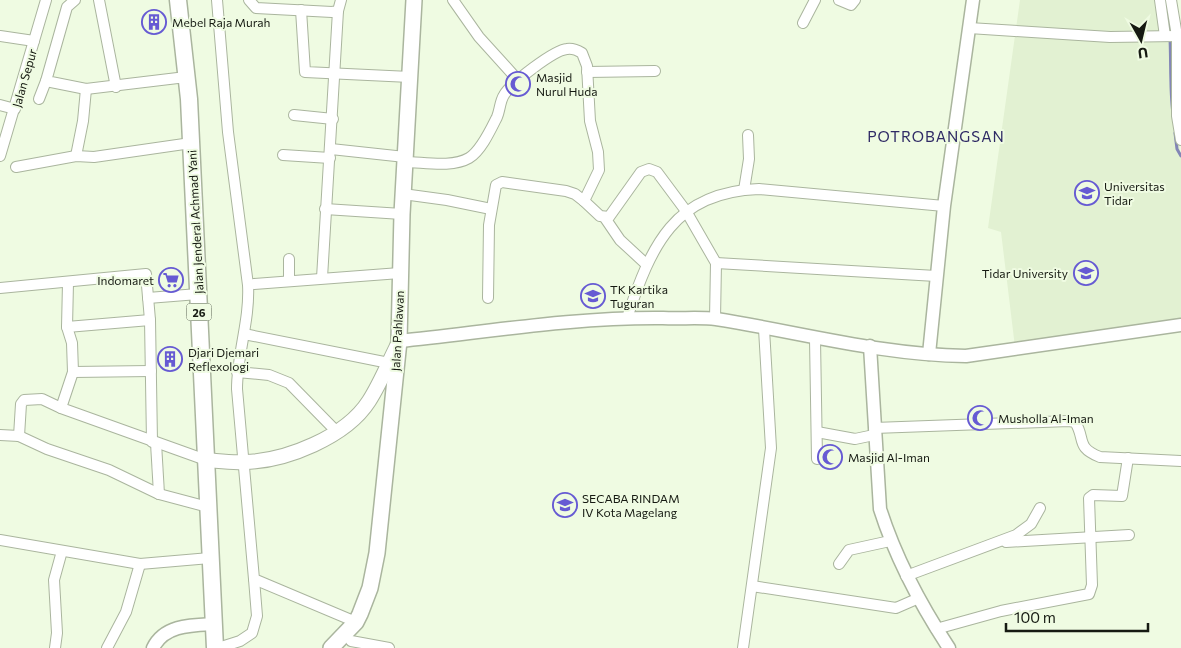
<svg xmlns="http://www.w3.org/2000/svg" width="1181" height="648" viewBox="0 0 1181 648" font-family="Commissioner,sans-serif">
	<style>
		.built { fill: #e2f1d2 }
		.lines { fill: none; stroke-linecap: round; stroke-linejoin: round }
		.stream { stroke: #8386b6; stroke-width: 3 }
		.minor-casing { stroke: #aab59e; stroke-width: 12 }
		.tertiary-casing { stroke: #aab59e; stroke-width: 15 }
		.secondary-casing { stroke: #aab59e; stroke-width: 16 }
		.primary-casing { stroke: #aab59e; stroke-width: 18 }
		.trunk-casing { stroke: #aab59e; stroke-width: 19 }
		.minor { stroke: #fff; stroke-width: 10 }
		.tertiary { stroke: #fff; stroke-width: 12 }
		.secondary { stroke: #fff; stroke-width: 14 }
		.primary { stroke: #fff; stroke-width: 15 }
		.trunk { stroke: #fff; stroke-width: 16 }
		.labels { text-anchor: middle; dominant-baseline: central; stroke-width: 4; stroke-linejoin: round; paint-order: stroke }
		.shield { fill: #effbe2; stroke: #575e50; stroke-width: 1 }
		.shield-label { font-size: 11px; font-weight: bold; fill: #161a12 }
		.poi-label { font-size: 12px; fill: #161a12; stroke: #effbe2; text-anchor: start }
		.street-label { font-size: 12px; fill: #161a12; stroke: #effbe2 }
		.quarter-label { font-size: 15px; letter-spacing: 1px; fill: #2f2a65; stroke: #effbe2 }
	</style>
	<rect width="100%" height="100%" fill="#effbe2"/>
	<path class="built" d="M 1020,0 L 1168,0 L 1173,22 L 1169,80 L 1181,157 L 1181,319 L 1015,347 L 1001,232 L 988,228 Z"/>
	<g class="lines">
		<g class="stream">
			<path d="M 1165,0 C 1174,37 1168,76 1173,114"/>
			<path d="M 1175,133 L 1177,149 L 1181,156"/>
		</g>
		<defs>
			<g id="minor">
				<path d="M 75,0 L 67,7 L 46,81 L 86,89 L 186,77"/>
				<path d="M 99,0 L 116,87"/>
				<path d="M 217,0 L 228,132 L 248,285 C 250,320 237,354 237,389 L 254,579 L 356,622"/>
				<path d="M 249,0 L 256,8 L 332,12 L 338,11 L 341,0"/>
				<path d="M 453,0 L 479,37 L 517,79"/>
				<path d="M 839,0 L 851,5 L 855,0"/>
				<path d="M 1160,0 L 1165,36"/>
				<path d="M 1171,0 L 1177,36 L 1177,116 L 1181,140"/>
				<path d="M 301,10 L 305,72 L 410,77"/>
				<path d="M 803,23 L 815,0"/>
				<path d="M 969,28 L 1110,37 L 1177,36"/>
				<path d="M 0,36 L 34,41"/>
				<path d="M 587,72 L 655,71"/>
				<path d="M 39,99 L 46,81"/>
				<path d="M 0,105 L 15,109"/>
				<path d="M 294,115 L 333,119"/>
				<path d="M 331,149 L 405,157"/>
				<path d="M 283,155 L 330,158"/>
				<path d="M 0,156 L 46,0"/>
				<path d="M 76,156 L 83,121 L 86,89"/>
				<path d="M 405,162 C 423,162 452,168 469,158 C 481,151 491,129 497,117 C 500,110 500,101 504,95 C 511,83 554,50 567,49 C 573,48 577,50 582,53 L 587,66 L 590,121 L 598,152 L 599,170 L 584,201 L 600,216 L 609,217 L 641,172 L 649,169 L 657,172 L 686,211 L 716,263 L 715,319"/>
				<path d="M 16,167 L 76,156 L 94,157 L 191,143"/>
				<path d="M 744,190 L 749,159 L 748,135"/>
				<path d="M 403,194 L 447,200 L 491,209"/>
				<path d="M 325,209 L 402,214"/>
				<path d="M 605,218 L 620,240 L 646,264"/>
				<path d="M 289,259 L 289,281"/>
				<path d="M 716,263 L 936,276"/>
				<path d="M 322,278 L 338,11"/>
				<path d="M 68,283 L 67,327 L 72,343 L 73,372 L 61,408 L 206,460"/>
				<path d="M 254,284 L 400,273"/>
				<path d="M 0,288 L 146,274 L 150,320 L 152,442"/>
				<path d="M 148,298 L 198,294"/>
				<path d="M 488,298 L 489,225 L 496,185 L 502,182 L 566,191 L 575,194 L 584,201"/>
				<path d="M 627,318 C 651,246 674,192 759,189 L 944,206"/>
				<path d="M 67,327 L 150,320"/>
				<path d="M 244,334 L 389,363"/>
				<path d="M 815,339 L 817,459"/>
				<path d="M 73,372 L 151,371"/>
				<path d="M 237,372 L 269,375 L 289,383 L 336,431"/>
				<path d="M 874,428 L 1069,421 L 1075,422 C 1086,439 1075,447 1100,457 L 1181,461"/>
				<path d="M 817,432 L 855,439 L 874,435"/>
				<path d="M 0,435 L 19,436 L 47,449 L 109,470 L 159,494 L 208,507"/>
				<path d="M 19,436 L 21,404 L 24,400 L 42,399 L 61,408"/>
				<path d="M 156,443 L 159,494"/>
				<path d="M 0,540 L 140,564 L 210,558"/>
				<path d="M 1006,542 L 1129,535"/>
				<path d="M 839,564 L 849,550 L 890,541"/>
				<path d="M 906,576 L 1016,535 L 1031,524 L 1040,508"/>
				<path d="M 752,586 L 896,608 L 919,598"/>
				<path d="M 936,629 L 1001,611 L 1089,594 L 1092,585 L 1089,498 L 1093,495 L 1122,496 L 1128,458"/>
				<path d="M 351,641 L 389,648"/>
				<path d="M 55,648 L 57,633 L 54,580 L 62,551"/>
				<path d="M 107,648 L 126,612 L 140,564"/>
				<path d="M 218,648 L 240,641 L 252,633 L 257,616 L 254,579"/>
				<path d="M 743,648 L 771,448 L 764,329"/>
			</g>
			<g id="tertiary">
				<path d="M 399,341 C 487,332 574,317 663,318 C 680,319 699,317 716,319 C 799,332 881,355 966,356 L 1181,325"/>
				<path d="M 870,346 L 880,509 C 896,559 920,604 949,648"/>
				<path d="M 929,354 L 944,206 L 973,0"/>
				<path d="M 153,648 C 164,625 191,625 213,624"/>
			</g>
			<path id="secondary" d="M 206,460 C 219,461 232,463 245,462 C 286,461 346,437 369,401 C 380,384 388,364 397,346"/>
			<path id="primary" d="M 331,648 L 356,622 L 360,614 L 370,588 L 377,553 L 399,341 L 402,214 L 414,0"/>
			<path id="trunk" d="M 178,0 L 189,99 L 215,648"/>
		</defs>
		<use href="#minor" class="minor-casing"/>
		<use href="#tertiary" class="tertiary-casing"/>
		<use href="#secondary" class="secondary-casing"/>
		<use href="#primary" class="primary-casing"/>
		<use href="#trunk" class="trunk-casing"/>
		<use href="#minor" class="minor"/>
		<use href="#tertiary" class="tertiary"/>
		<use href="#secondary" class="secondary"/>
		<use href="#primary" class="primary"/>
		<use href="#trunk" class="trunk"/>
	</g>
	<defs>
		<symbol id="building-ring" viewBox="-11 -11 22 22"><circle r="9.5" fill="#effbe2" stroke="#665ad3" stroke-width="1.5"/><path d="M-4-6H4V6H1V3H-1V6H-4ZM-2.5-4.3h1.7v1.8h-1.7ZM.8-4.3h1.7v1.8H.8ZM-2.5-1h1.7V.8h-1.7ZM.8-1h1.7V.8H.8Z" fill="#665ad3"/></symbol>
		<symbol id="mosque-ring" viewBox="-11 -11 22 22"><circle r="9.5" fill="#effbe2" stroke="#665ad3" stroke-width="1.5"/><path d="M3.5-4.9A6 6 0 1 0 3.5 4.9A5 5 0 1 1 3.5-4.9Z" fill="#665ad3"/></symbol>
		<symbol id="university-ring" viewBox="-11 -11 22 22"><circle r="9.5" fill="#effbe2" stroke="#665ad3" stroke-width="1.5"/><path d="M0-5L7-2L0 1L-7-2ZM-4 1L0 2.5L4 1V4Q0 6-4 4Z" fill="#665ad3"/></symbol>
		<symbol id="supermarket-ring" viewBox="-11 -11 22 22"><circle r="9.5" fill="#effbe2" stroke="#665ad3" stroke-width="1.5"/><path d="M-6-5.5h2.5l.6 2H6L4.5 2H-2.5L-4.4-4H-6ZM-1.5 3.2a1.3 1.3 0 1 0 .1 0ZM3 3.2a1.3 1.3 0 1 0 .1 0Z" fill="#665ad3"/></symbol>
		<symbol id="school-ring" viewBox="-11 -11 22 22"><circle r="9.5" fill="#effbe2" stroke="#665ad3" stroke-width="1.5"/><path d="M0-5L7-2L0 1L-7-2ZM-4 1L0 2.5L4 1V4Q0 6-4 4Z" fill="#665ad3"/></symbol>
	</defs>
	<g fill-rule="evenodd">
		<use href="#building-ring" x="140" y="8" width="28" height="28"/>
		<use href="#mosque-ring" x="504" y="70" width="28" height="28"/>
		<use href="#university-ring" x="1073" y="179" width="28" height="28"/>
		<use href="#university-ring" x="1072" y="259" width="28" height="28"/>
		<use href="#supermarket-ring" x="157" y="266" width="28" height="28"/>
		<use href="#school-ring" x="579" y="282" width="28" height="28"/>
		<use href="#building-ring" x="156" y="345" width="28" height="28"/>
		<use href="#mosque-ring" x="966" y="404" width="28" height="28"/>
		<use href="#mosque-ring" x="816" y="443" width="28" height="28"/>
		<use href="#school-ring" x="551" y="491" width="28" height="28"/>
	</g>
	<g class="labels">
		<rect class="shield" x="186.5" y="303.5" width="25" height="17" rx="4"/>
		<g class="shield-label">
			<text x="199" y="312">26</text>
		</g>
		<g class="poi-label">
			<text x="172" y="22">Mebel Raja Murah</text>
			<text x="536" y="77">Masjid<tspan x="536" dy="14">Nurul Huda</tspan></text>
			<text x="1104" y="186">Universitas<tspan x="1104" dy="14">Tidar</tspan></text>
			<text x="1068" y="273" text-anchor="end">Tidar University</text>
			<text x="154" y="280" text-anchor="end">Indomaret</text>
			<text x="610" y="289">TK Kartika<tspan x="610" dy="14">Tuguran</tspan></text>
			<text x="188" y="352">Djari Djemari<tspan x="188" dy="14">Reflexologi</tspan></text>
			<text x="998" y="418">Musholla Al-Iman</text>
			<text x="848" y="457">Masjid Al-Iman</text>
			<text x="582" y="498">SECABA RINDAM<tspan x="582" dy="14">IV Kota Magelang</tspan></text>
		</g>
		<g class="street-label">
			<text transform="translate(24 78) rotate(-74)">Jalan Sepur</text>
			<text transform="translate(195 222) rotate(-93)">Jalan Jenderal Achmad Yani</text>
			<text transform="translate(397 331) rotate(-87)">Jalan Pahlawan</text>
		</g>
		<g class="quarter-label">
			<text x="936" y="136">POTROBANGSAN</text>
		</g>
	</g>
	<g transform="translate(1141 40) rotate(172)" stroke="#effbe2" stroke-width="4" paint-order="stroke">
	<path d="M0-4L9 19L0 12L-9 19Z" fill="#161a12"/>
	<text y="-8" font-size="14" font-weight="bold" text-anchor="middle" fill="#161a12">U</text>
	</g>
	<path d="M1006 623v8h142v-8" fill="none" stroke="#161a12" stroke-width="2.5"/>
	<text x="1014" y="623" font-size="15" fill="#161a12" stroke="#effbe2" stroke-width="4" paint-order="stroke">100 m</text>
</svg>
